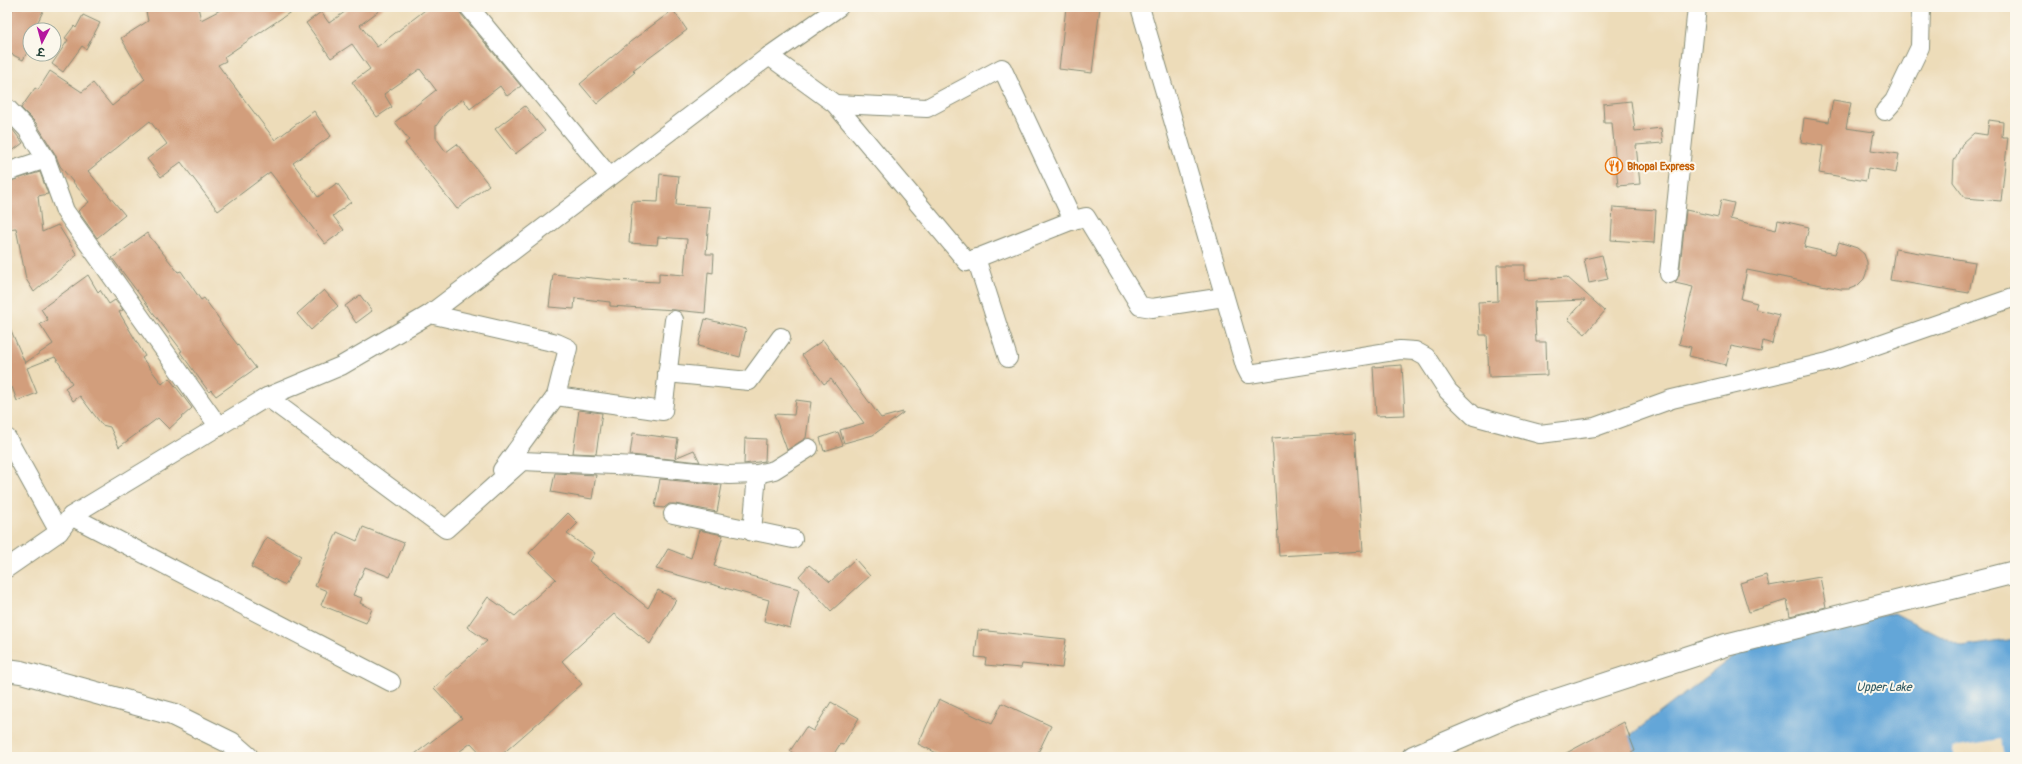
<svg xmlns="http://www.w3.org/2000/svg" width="2022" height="764" viewBox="0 0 2022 764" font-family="Pangolin,'Playpen Sans Deva',sans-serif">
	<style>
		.water { fill: #64a6d8; stroke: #427286 }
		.pier { fill: #eddcb9 }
		.building { fill: #d29e7c }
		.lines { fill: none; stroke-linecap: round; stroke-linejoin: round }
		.street-casing { stroke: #868c76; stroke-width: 20 }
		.secondary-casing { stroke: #868c76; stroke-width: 24 }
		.street { stroke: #fff; stroke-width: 18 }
		.secondary { stroke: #fff; stroke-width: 22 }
		.labels { text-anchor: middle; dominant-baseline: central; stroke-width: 4; stroke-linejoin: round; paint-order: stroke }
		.food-label { font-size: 11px; font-weight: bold; fill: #c56008; stroke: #fbf7ec; text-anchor: start }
		.water-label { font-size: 12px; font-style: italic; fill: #345c65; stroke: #fbf7ec }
	</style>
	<rect width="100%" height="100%" fill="#fbf7ec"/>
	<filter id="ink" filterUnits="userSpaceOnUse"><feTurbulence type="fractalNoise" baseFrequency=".025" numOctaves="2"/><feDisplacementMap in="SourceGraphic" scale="8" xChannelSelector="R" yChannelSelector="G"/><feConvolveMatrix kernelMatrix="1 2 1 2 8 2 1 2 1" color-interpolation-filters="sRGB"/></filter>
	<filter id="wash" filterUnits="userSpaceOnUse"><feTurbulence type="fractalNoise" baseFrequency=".012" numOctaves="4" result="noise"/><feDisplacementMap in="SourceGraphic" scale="16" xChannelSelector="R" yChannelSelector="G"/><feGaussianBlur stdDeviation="0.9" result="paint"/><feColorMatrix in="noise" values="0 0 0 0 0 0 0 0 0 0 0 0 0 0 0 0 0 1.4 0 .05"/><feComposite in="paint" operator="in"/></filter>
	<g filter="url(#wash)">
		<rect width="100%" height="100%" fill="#eddcb9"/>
		<path class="water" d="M 1894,613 L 1962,647 L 2015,639 L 2015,757 L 1602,757 L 1748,645 Z"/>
		<path class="pier" d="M 2001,739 L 2004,757 L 1955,757 L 1952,747 Z"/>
		<g id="blocks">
			<g class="building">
				<path d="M 14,7 L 45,7 L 34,30 L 30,30 L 30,47 L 23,60 L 7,52 L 7,20 Z"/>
				<path d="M 145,7 L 198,7 L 201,20 L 226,7 L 298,7 L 224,57 L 226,61 L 218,65 L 275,140 L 314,111 L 331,136 L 293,163 L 318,197 L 337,183 L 351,202 L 333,216 L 344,230 L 325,244 L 270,172 L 218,211 L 181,162 L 161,177 L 147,159 L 167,144 L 150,121 L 88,171 L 125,215 L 97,238 L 78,211 L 89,202 L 60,166 L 55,154 L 36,123 L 21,108 L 35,88 L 38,90 L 50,71 L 82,92 L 93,83 L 112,106 L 145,79 L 121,38 L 148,21 Z"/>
				<path d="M 352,7 L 384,7 L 360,25 L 377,47 L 429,7 L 459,7 L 461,14 L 521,86 L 507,96 L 500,86 L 470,109 L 463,99 L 445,113 L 436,126 L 436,138 L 446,152 L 457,144 L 489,185 L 457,209 L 405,143 L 409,140 L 395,122 L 436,90 L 420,69 L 384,94 L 392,107 L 377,117 L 352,82 L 370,69 L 352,44 L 331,58 L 306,23 L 321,12 L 329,23 Z"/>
				<path d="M 1066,7 L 1100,7 L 1092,73 L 1059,69 Z"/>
				<path d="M 673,10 L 687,30 L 633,70 L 635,72 L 597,104 L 580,84 L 630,42 Z"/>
				<path d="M 83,15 L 100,23 L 86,49 L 82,46 L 63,72 L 52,64 L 68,40 L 65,38 L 74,26 L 76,28 Z"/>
				<path d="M 1833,100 L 1851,103 L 1846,128 L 1874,132 L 1871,150 L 1899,154 L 1896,173 L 1868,168 L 1866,181 L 1819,173 L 1823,146 L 1801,142 L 1804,118 L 1829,122 Z"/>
				<path d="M 1631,101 L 1635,131 L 1661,128 L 1663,143 L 1636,145 L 1640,184 L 1618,186 L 1612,123 L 1604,123 L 1603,104 Z"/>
				<path d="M 525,106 L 545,131 L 515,154 L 495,129 Z"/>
				<path d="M 1989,120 L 2003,122 L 2002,137 L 2008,137 L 2001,201 L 1965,198 L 1953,182 L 1954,161 L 1962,144 L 1974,133 L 1987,135 Z"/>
				<path d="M 9,125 L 23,143 L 7,155 L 7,128 Z"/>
				<path d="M 40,172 L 48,194 L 38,196 L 42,232 L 58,225 L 77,255 L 34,292 L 26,279 L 16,228 L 7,229 L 7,182 Z"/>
				<path d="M 660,174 L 679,176 L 676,205 L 710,207 L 706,254 L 714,254 L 713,273 L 708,272 L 705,313 L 675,310 L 610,306 L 610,302 L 575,298 L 574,309 L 549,307 L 553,274 L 612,280 L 659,282 L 659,273 L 684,275 L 687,239 L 658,237 L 657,245 L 629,243 L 632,201 L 658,202 Z"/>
				<path d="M 1721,200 L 1734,203 L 1730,219 L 1776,230 L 1778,220 L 1809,227 L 1804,247 L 1835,254 L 1839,242 L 1857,248 L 1864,254 L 1867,262 L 1867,271 L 1864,279 L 1857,286 L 1849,289 L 1841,289 L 1747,270 L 1741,299 L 1757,303 L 1755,309 L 1779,315 L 1772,344 L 1763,341 L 1761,352 L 1731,346 L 1726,365 L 1689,356 L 1691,347 L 1679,344 L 1693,287 L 1675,283 L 1679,275 L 1686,210 L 1718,217 Z"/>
				<path d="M 1613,207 L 1656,210 L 1654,243 L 1611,240 Z"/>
				<path d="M 147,233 L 178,272 L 181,271 L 201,300 L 204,298 L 220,320 L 219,321 L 256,368 L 216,396 L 211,390 L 209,392 L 180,352 L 182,351 L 112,258 Z"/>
				<path d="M 1895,249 L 1975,262 L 1969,293 L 1890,280 Z"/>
				<path d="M 1602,255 L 1608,279 L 1589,283 L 1584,259 Z"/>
				<path d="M 1497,265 L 1525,265 L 1525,280 L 1567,277 L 1605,311 L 1585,334 L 1568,319 L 1585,300 L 1534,302 L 1536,342 L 1546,342 L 1547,375 L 1489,377 L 1487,335 L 1480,335 L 1478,302 L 1498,301 Z"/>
				<path d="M 88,275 L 98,292 L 100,290 L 109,304 L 115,300 L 123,310 L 119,312 L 145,356 L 142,358 L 162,384 L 169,378 L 192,408 L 169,429 L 158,418 L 119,447 L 110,427 L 102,425 L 80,396 L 73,401 L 65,388 L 72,383 L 55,357 L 27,368 L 37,393 L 17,401 L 12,387 L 7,389 L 7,321 L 25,363 L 53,344 L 40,324 L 48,320 L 41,309 Z"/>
				<path d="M 324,290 L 338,306 L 311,330 L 297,314 Z"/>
				<path d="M 360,295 L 372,311 L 356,323 L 345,306 Z"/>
				<path d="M 705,319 L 746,329 L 740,357 L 698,346 Z"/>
				<path d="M 823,340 L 881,418 L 903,412 L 903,413 L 873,435 L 844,443 L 840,430 L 864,423 L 831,379 L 824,384 L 802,355 Z"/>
				<path d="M 1402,365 L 1405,415 L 1376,416 L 1373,367 Z"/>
				<path d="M 796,400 L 811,402 L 806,438 L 787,450 L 774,414 L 794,415 Z"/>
				<path d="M 579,410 L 602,413 L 596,454 L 573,453 Z"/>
				<path d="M 838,432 L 843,445 L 824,451 L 820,438 Z"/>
				<path d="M 633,433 L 678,439 L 675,458 L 694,450 L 700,462 L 630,455 Z"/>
				<path d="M 1355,433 L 1363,551 L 1279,556 L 1272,438 Z"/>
				<path d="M 745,438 L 766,439 L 765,461 L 744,464 Z"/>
				<path d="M 555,473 L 596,475 L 592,499 L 551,492 Z"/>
				<path d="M 660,479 L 722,485 L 717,512 L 675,504 L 669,504 L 664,508 L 655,507 Z"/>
				<path d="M 568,513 L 578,523 L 567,534 L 595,553 L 590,561 L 648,608 L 658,590 L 676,600 L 650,644 L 614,614 L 562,661 L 582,684 L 499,757 L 484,757 L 471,743 L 452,757 L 411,757 L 462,718 L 434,688 L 487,641 L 467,627 L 488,597 L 515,616 L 556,579 L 529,553 Z"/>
				<path d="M 363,527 L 404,543 L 390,577 L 365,567 L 353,595 L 362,598 L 360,603 L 372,609 L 366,623 L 321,605 L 327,591 L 315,586 L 337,532 L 357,541 Z"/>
				<path d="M 699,530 L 723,535 L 714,566 L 799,589 L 790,628 L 764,621 L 769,600 L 656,569 L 668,549 L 691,558 Z"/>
				<path d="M 267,537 L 301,556 L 285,585 L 251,567 Z"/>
				<path d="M 855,559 L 870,576 L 831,611 L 799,576 L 809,565 L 830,582 Z"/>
				<path d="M 1766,575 L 1769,586 L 1820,577 L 1826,607 L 1790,616 L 1787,600 L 1749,612 L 1740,583 Z"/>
				<path d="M 978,630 L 1066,639 L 1062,668 L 1022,664 L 1021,668 L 985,665 L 986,658 L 975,657 Z"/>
				<path d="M 939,699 L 992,724 L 1002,703 L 1051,726 L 1036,757 L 945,757 L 918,744 Z"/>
				<path d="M 831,702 L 859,718 L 843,745 L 840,744 L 832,757 L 799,757 L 790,751 L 806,727 L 813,731 Z"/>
				<path d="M 1624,722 L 1635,751 L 1623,757 L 1559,757 Z"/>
			</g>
		</g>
	</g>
	<g filter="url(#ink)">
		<use href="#blocks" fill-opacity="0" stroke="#868c76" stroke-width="1"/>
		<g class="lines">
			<defs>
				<g id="street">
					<path d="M 469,7 L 609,176"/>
					<path d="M 1140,7 L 1245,366 L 1249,374 L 1400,350 L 1415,351 L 1426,357 L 1448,391 L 1474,416 L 1540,434 L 1595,427 L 1672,399 L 1828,362 L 2015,297"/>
					<path d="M 769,56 L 835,104 L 967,262 L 1073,220 L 1086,217 L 1140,306 L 1152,308 L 1224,297"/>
					<path d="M 835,104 L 927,108 L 1002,68 L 1073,220"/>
					<path d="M 7,108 L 27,129 L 46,159 L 65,211 L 219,427"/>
					<path d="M 1885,111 L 1894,101 L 1920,47 L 1921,7"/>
					<path d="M 7,172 L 46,159"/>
					<path d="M 976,258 L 1008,358"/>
					<path d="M 1669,274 L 1697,7"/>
					<path d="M 430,314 L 557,343 L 568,348 L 556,396 L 663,411 L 674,320"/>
					<path d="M 667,373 L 749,381 L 781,337"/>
					<path d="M 267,397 L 446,529 L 522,461 L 637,466 L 729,475 L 757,474 L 774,470 L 809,448"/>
					<path d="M 7,438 L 59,532"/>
					<path d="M 502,470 L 556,396"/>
					<path d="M 673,514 L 793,539"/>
					<path d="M 71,516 L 391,682"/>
					<path d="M 752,532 L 757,474"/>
					<path d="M 7,568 L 59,532 L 71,516 L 267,397 L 341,366 L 430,314 L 769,56 L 839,7"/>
				</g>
				<g id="secondary">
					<path d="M 7,670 L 21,672 L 172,714 L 231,743 L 247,757"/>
					<path d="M 1413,757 L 1514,714 L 1726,645 L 2015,572"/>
				</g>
			</defs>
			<use href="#street" class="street-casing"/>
			<use href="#secondary" class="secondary-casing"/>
			<use href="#street" class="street"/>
			<use href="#secondary" class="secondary"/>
		</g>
	</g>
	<defs>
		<symbol id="restaurant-ring" viewBox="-11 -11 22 22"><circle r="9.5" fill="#fbf7ec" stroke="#e8710a" stroke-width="1.5"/><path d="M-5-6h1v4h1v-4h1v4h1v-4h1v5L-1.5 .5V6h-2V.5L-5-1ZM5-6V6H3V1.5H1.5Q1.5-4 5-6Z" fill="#e8710a"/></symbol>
	</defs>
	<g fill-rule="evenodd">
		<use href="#restaurant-ring" x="1604" y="156" width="20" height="20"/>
	</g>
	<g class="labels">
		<g class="food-label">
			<text x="1627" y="166">Bhopal Express</text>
		</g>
		<g class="water-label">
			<text x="1884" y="687">Upper Lake</text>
		</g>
	</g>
	<rect width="2022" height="764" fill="none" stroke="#fbf7ec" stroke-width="24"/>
	<g transform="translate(42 42) rotate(186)"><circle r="19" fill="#fbf7ec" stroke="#a3ada2"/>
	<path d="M0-3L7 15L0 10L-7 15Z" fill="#b5179e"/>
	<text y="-6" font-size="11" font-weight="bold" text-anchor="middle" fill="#1f3d34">उ</text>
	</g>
</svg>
